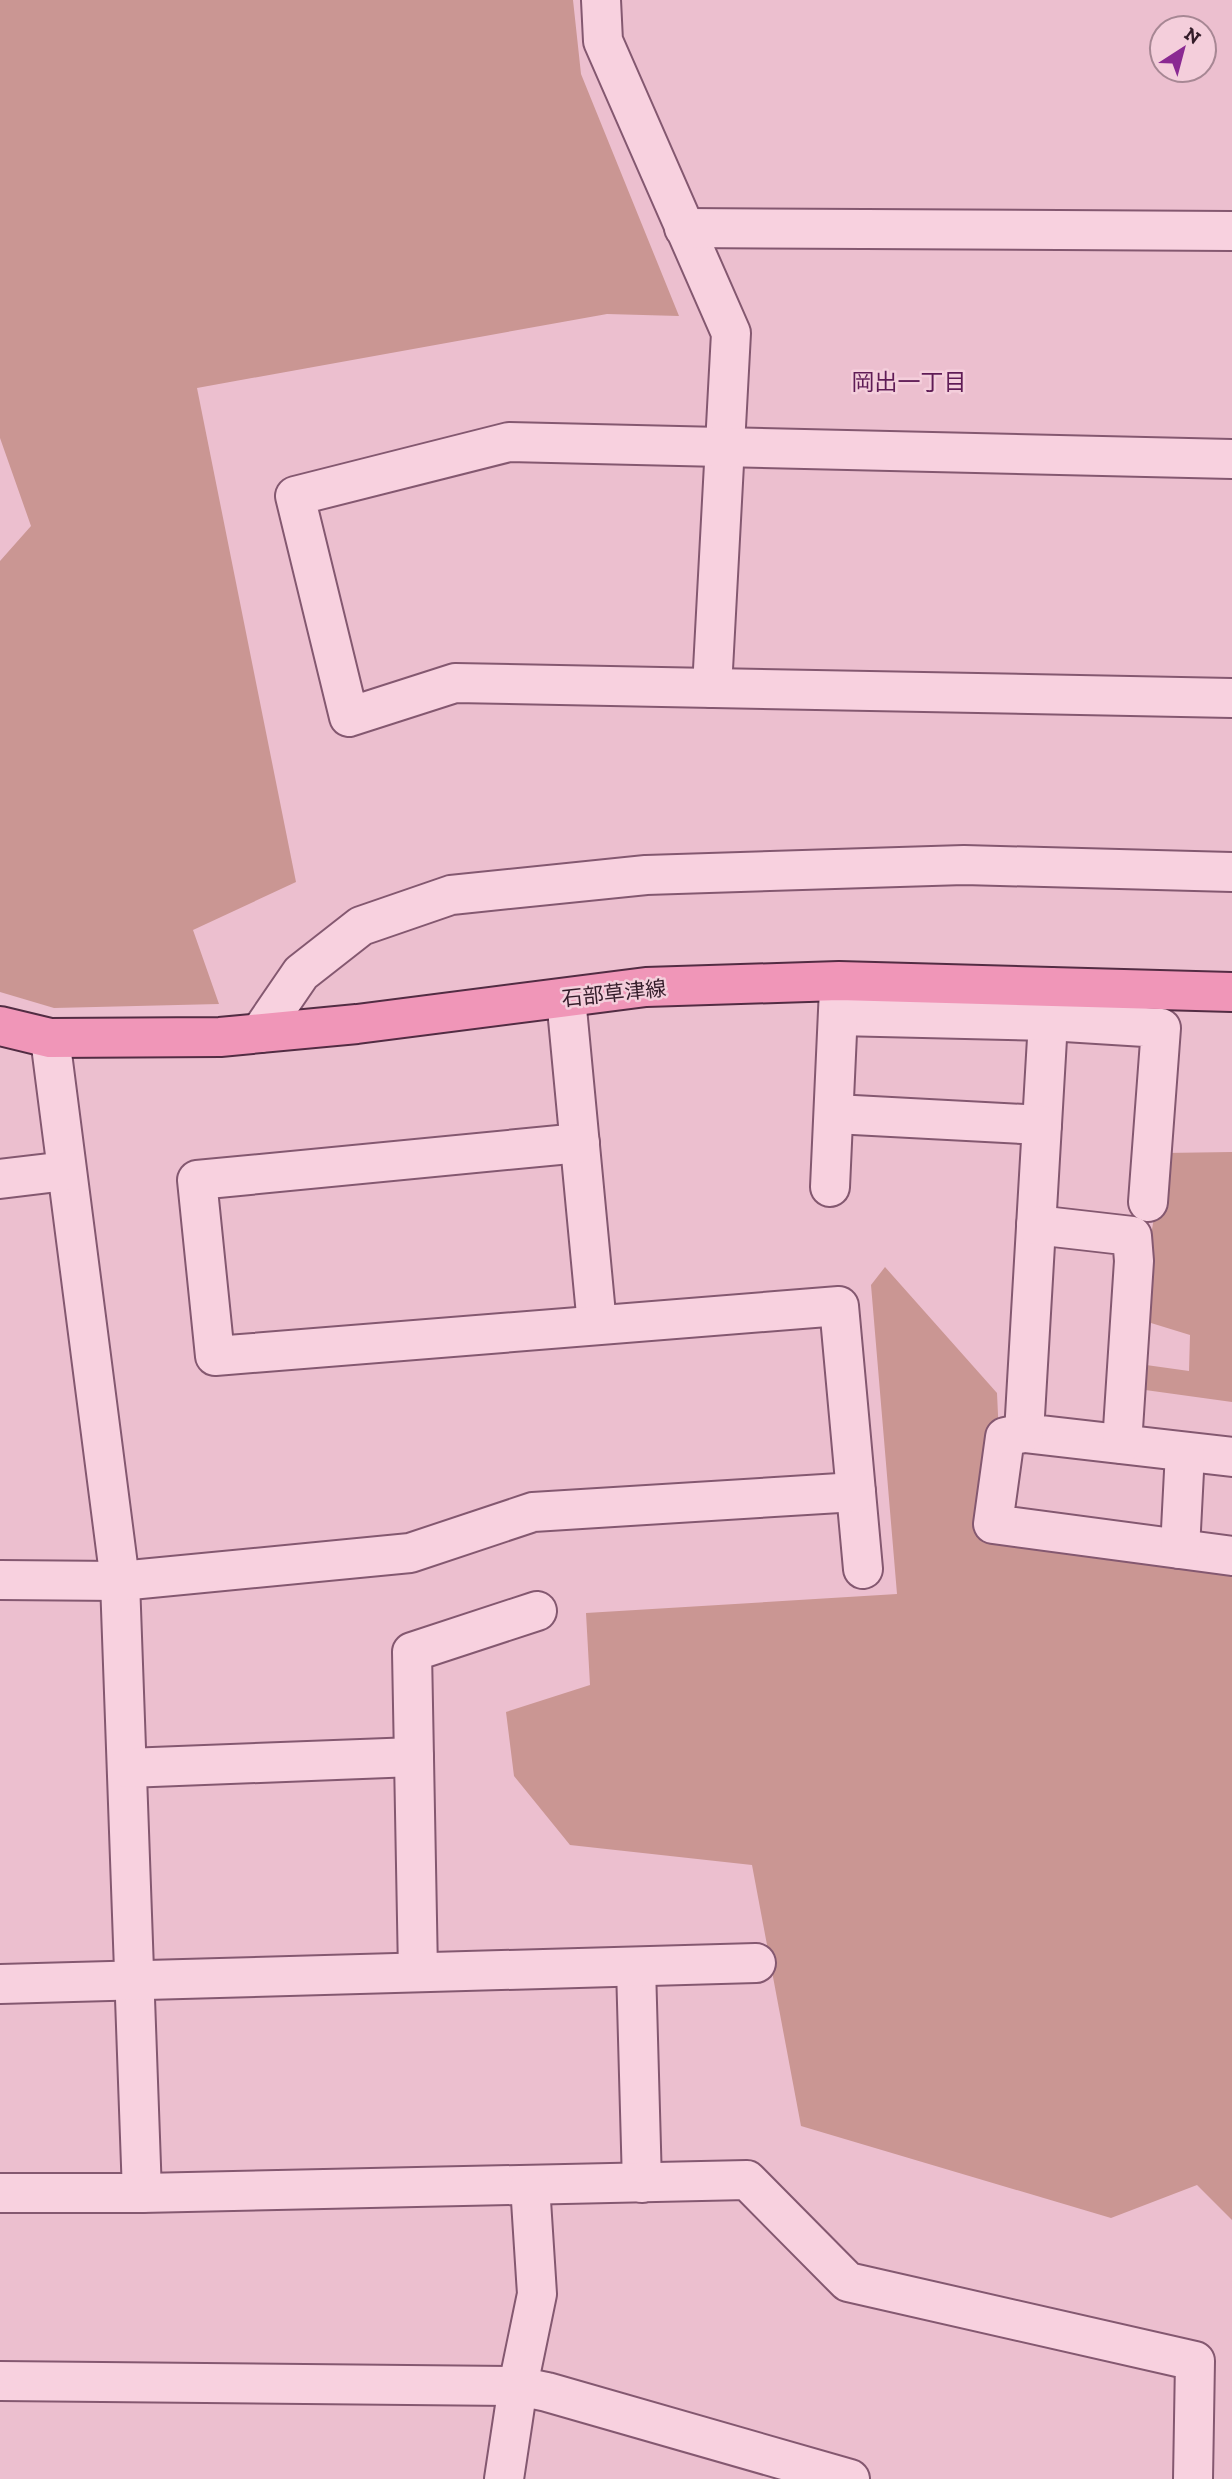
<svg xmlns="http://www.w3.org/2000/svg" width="1232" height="2479" viewBox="0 0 1232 2479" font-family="'Zilla Slab','Noto Sans JP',serif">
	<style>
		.green { fill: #ca9693 }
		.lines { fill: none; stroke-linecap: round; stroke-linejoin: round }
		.minor-casing { stroke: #845870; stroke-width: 42 }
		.major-casing { stroke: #522c43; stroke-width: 42 }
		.minor { stroke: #f8d1df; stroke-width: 38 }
		.major { stroke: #f096b8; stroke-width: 38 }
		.labels { text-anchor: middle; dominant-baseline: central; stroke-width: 5; stroke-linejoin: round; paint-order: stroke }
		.street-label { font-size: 21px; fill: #341c2a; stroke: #f4cedb }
		.neighbourhood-label { font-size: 23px; fill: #5f1c56; stroke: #f4cedb }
	</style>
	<rect width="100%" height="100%" fill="#ecbfcf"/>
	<g class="green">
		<path d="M 0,0 L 573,0 L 581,74 L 679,316 L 607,314 L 197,388 L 296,882 L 193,930 L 219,1004 L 54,1008 L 0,992 L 0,561 L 31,526 L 0,438 Z"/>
		<path d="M 1232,1152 L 1232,1402 L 1138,1389 L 1139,1364 L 1189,1371 L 1190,1335 L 1138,1319 L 1164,1153 Z"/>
		<path d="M 885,1267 L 997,1393 L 1004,1545 L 1232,1570 L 1232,2220 L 1197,2185 L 1111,2218 L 801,2126 L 752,1865 L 570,1845 L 514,1776 L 506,1712 L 590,1685 L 586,1613 L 897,1594 L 871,1285 Z"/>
	</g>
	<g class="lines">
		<defs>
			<g id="minor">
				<path d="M 601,0 L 603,41 L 731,333 L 712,688"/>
				<path d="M 684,228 L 1232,231"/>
				<path d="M 1232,459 L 509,442 L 295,496 L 349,717 L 455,683 L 1232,698"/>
				<path d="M 1050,987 L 1024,1433 L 1232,1457"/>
				<path d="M 566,998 L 597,1325"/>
				<path d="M 838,1016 L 1049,1021 L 1161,1028 L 1148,1202"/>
				<path d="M 260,1033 L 301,973 L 361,926 L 451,895 L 646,875 L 964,865 L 1232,872"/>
				<path d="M 50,1038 L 120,1581 L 142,2193"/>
				<path d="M 835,1114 L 1042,1125"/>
				<path d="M 580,1143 L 197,1180 L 215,1356 L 839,1306 L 863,1569"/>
				<path d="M 0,1179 L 66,1171"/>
				<path d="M 830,1187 L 839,989"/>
				<path d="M 1036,1225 L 1132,1236 L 1134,1261 L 1122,1444"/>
				<path d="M 1024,1433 L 1005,1437 L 993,1524 L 1232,1556"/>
				<path d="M 1180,1549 L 1185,1452"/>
				<path d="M 0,1580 L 120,1581 L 410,1553 L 533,1512 L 856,1492"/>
				<path d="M 127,1768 L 414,1757"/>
				<path d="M 636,1967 L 642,2183"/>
				<path d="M 418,1972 L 412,1652 L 537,1611"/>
				<path d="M 0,1984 L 756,1963"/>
				<path d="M 0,2193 L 142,2193 L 747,2180 L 848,2282 L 1195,2361 L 1193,2479"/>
				<path d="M 0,2381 L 518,2386 L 547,2392 L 850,2479"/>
				<path d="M 504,2479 L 518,2386 L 537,2294 L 530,2185"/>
			</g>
			<path id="major" d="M 0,1026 L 50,1038 L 220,1037 L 357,1024 L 646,987 L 839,981 L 1232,992"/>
		</defs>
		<use href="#minor" class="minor-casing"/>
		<use href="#major" class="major-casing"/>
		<use href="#minor" class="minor"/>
		<use href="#major" class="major"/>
	</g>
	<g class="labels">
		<g class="street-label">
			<text transform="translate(614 993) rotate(-6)">石部草津線</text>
		</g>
		<g class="neighbourhood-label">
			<text x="909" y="382">岡出一丁目</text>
		</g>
	</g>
	<g transform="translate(1183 49) rotate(36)"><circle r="33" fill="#f4cedb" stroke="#a78794" stroke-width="2"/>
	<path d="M0-5L12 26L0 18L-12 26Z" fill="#8a2992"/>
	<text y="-10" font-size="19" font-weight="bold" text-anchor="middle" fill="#341c2a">N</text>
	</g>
</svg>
